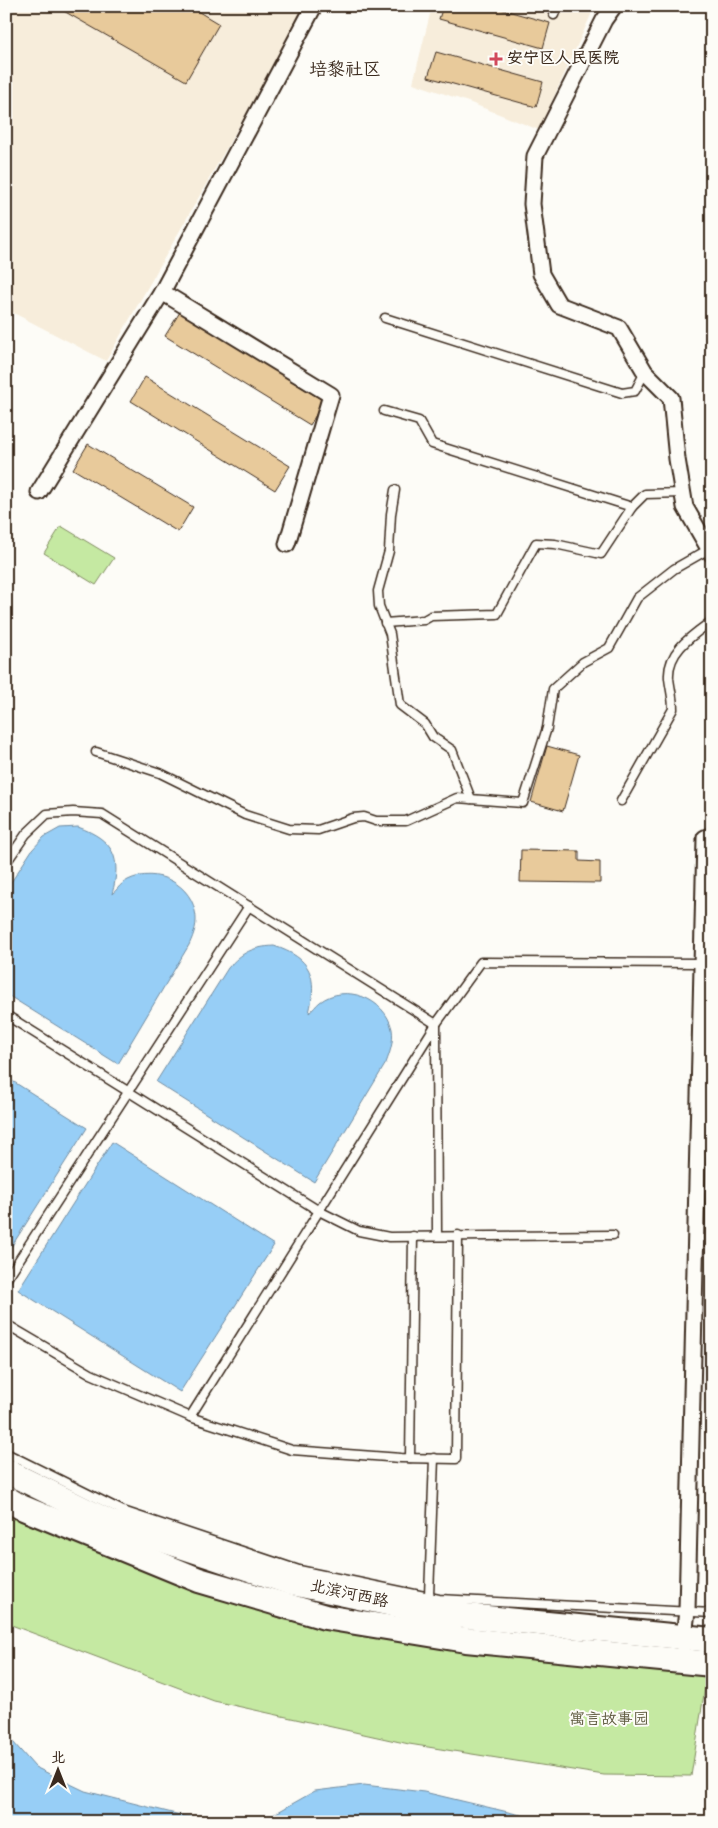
<svg xmlns="http://www.w3.org/2000/svg" width="718" height="1828" viewBox="0 0 718 1828" font-family="Dekko,'LXGW WenKai TC',sans-serif">
	<style>
		.built { fill: #f7eddb }
		.green { fill: #c5e9a2; stroke: #808a60 }
		.water { fill: #97cef6; stroke: #728ca0 }
		.building { fill: #e8ca9b; stroke: #3b2a1e }
		.lines { fill: none; stroke-linecap: round; stroke-linejoin: round }
		.service-casing { stroke: #3b2a1e; stroke-width: 11 }
		.minor-casing { stroke: #3b2a1e; stroke-width: 19 }
		.primary-casing { stroke: #3b2a1e; stroke-width: 28 }
		.service { stroke: #fdfcf7; stroke-width: 8 }
		.minor { stroke: #fdfcf7; stroke-width: 15 }
		.primary { stroke: #fdfcf7; stroke-width: 24 }
		.poi-dot { fill: #d1495b; stroke: #fdfcf7; stroke-width: 2 }
		.labels { text-anchor: middle; dominant-baseline: central; stroke-width: 4; stroke-linejoin: round; paint-order: stroke }
		.poi-label { font-size: 16px; font-weight: bold; fill: #3b2a1e; stroke: #fdfcf7; text-anchor: start }
		.street-label { font-size: 16px; fill: #3b2a1e; stroke: #fdfcf7 }
		.park-label { font-size: 16px; fill: #5e5a3f; stroke: #fdfcf7 }
		.neighbourhood-label { font-size: 18px; fill: #3b2a1e; stroke: #fdfcf7 }
	</style>
	<rect width="100%" height="100%" fill="#fdfcf7"/>
	<filter id="ink" filterUnits="userSpaceOnUse"><feTurbulence type="fractalNoise" baseFrequency=".02" numOctaves="2"/><feDisplacementMap in="SourceGraphic" scale="10" xChannelSelector="R" yChannelSelector="G"/><feConvolveMatrix kernelMatrix="1 2 1 2 8 2 1 2 1" color-interpolation-filters="sRGB"/></filter>
	<g filter="url(#ink)">
		<g class="built">
			<path d="M 6,6 L 307,6 L 106,361 L 6,309 Z"/>
			<path d="M 432,6 L 595,6 L 539,130 L 471,103 L 413,83 Z"/>
		</g>
		<g class="green">
			<path d="M 61,526 L 114,558 L 96,585 L 44,553 Z"/>
			<path d="M 6,1513 L 285,1620 L 504,1655 L 707,1675 L 691,1776 L 604,1775 L 409,1744 L 214,1701 L 6,1623 Z"/>
		</g>
		<g class="water">
			<path d="M 78,827 C 114,840 122,858 112,894 C 116,891 119,886 123,883 C 149,865 189,880 195,911 C 198,923 194,934 189,945 L 118,1064 L 6,994 L 6,890 L 32,850 L 44,837 L 60,828 Z"/>
			<path d="M 274,946 C 311,958 318,976 309,1013 C 313,1010 316,1005 320,1002 C 345,983 385,998 392,1029 C 394,1042 390,1052 386,1063 L 314,1182 L 156,1082 L 228,968 C 242,952 253,947 274,946 Z"/>
			<path d="M 6,1077 L 87,1128 L 6,1255 Z"/>
			<path d="M 112,1142 L 274,1245 L 180,1392 L 18,1290 Z"/>
			<path d="M 6,1734 L 35,1767 L 85,1791 L 184,1816 L 233,1822 L 6,1822 Z"/>
			<path d="M 364,1785 L 424,1792 L 550,1822 L 236,1822 L 269,1817 L 315,1791 Z"/>
		</g>
		<g class="building">
			<path d="M 55,6 L 189,6 L 219,24 L 186,81 Z"/>
			<path d="M 443,6 L 490,6 L 550,23 L 543,48 L 439,19 Z"/>
			<path d="M 436,52 L 543,82 L 536,107 L 428,77 Z"/>
			<path d="M 180,312 L 324,401 L 310,425 L 165,336 Z"/>
			<path d="M 145,377 L 290,466 L 275,490 L 131,401 Z"/>
			<path d="M 88,444 L 193,507 L 178,532 L 73,469 Z"/>
			<path d="M 547,746 L 579,755 L 563,811 L 531,802 Z"/>
			<path d="M 521,850 L 579,851 L 579,861 L 600,862 L 600,883 L 520,882 Z"/>
		</g>
		<g class="lines">
			<defs>
				<g id="service">
					<path d="M 554,15 L 557,6"/>
					<path d="M 385,318 L 622,393 L 635,391 L 645,372"/>
					<path d="M 384,411 L 419,421 L 432,444 L 632,507 L 645,494 L 683,493"/>
					<path d="M 395,490 L 391,514 L 389,551 L 378,591 L 379,606 L 390,634 L 400,705 L 425,724 L 433,737 L 452,750 L 471,799"/>
					<path d="M 385,623 L 424,620 L 431,616 L 497,614 L 536,543 L 555,544 L 601,554 L 632,507"/>
					<path d="M 96,752 L 160,773 L 245,815 L 289,829 L 318,830 L 353,818 L 364,817 L 376,821 L 406,821 L 457,798 L 523,803 L 547,728 L 553,689 L 583,662 L 609,648 L 637,598 L 674,569 L 709,549"/>
					<path d="M 621,801 L 673,709 C 673,698 670,688 669,678 C 667,651 693,635 712,621"/>
					<path d="M 6,863 L 26,834 L 47,814 L 73,812 L 102,814 L 436,1024"/>
					<path d="M 6,1015 L 319,1211 L 359,1231 L 389,1237 L 613,1235"/>
					<path d="M 436,1024 L 437,1235"/>
					<path d="M 6,1280 L 249,906"/>
					<path d="M 6,1324 L 91,1374 L 193,1418 L 292,1450 L 401,1458 L 456,1459 L 458,1235"/>
					<path d="M 190,1417 L 436,1024 L 481,962 L 702,963"/>
					<path d="M 6,1453 L 123,1511 L 299,1570 L 439,1599 L 712,1613"/>
					<path d="M 410,1458 L 413,1236"/>
					<path d="M 429,1596 L 434,1458"/>
				</g>
				<g id="minor">
					<path d="M 614,6 L 604,20 L 535,156 L 532,204 L 541,274 L 559,305 L 619,328 L 645,372 L 671,398 L 677,459 L 685,507 L 712,554"/>
					<path d="M 162,292 L 331,395 L 287,544"/>
					<path d="M 39,492 L 162,292 L 314,6"/>
					<path d="M 683,1645 L 687,1611 L 705,838 L 712,835"/>
				</g>
				<g id="primary">
					<path d="M 6,1471 L 112,1523 L 292,1583 L 435,1613 L 712,1640"/>
					<path d="M 6,1498 L 21,1507 L 199,1580 L 325,1617 L 466,1640 L 712,1664"/>
				</g>
			</defs>
			<use href="#service" class="service-casing"/>
			<use href="#minor" class="minor-casing"/>
			<use href="#primary" class="primary-casing"/>
			<use href="#service" class="service"/>
			<use href="#minor" class="minor"/>
			<use href="#primary" class="primary"/>
		</g>
	</g>
	<path class="poi-dot" d="M493.5 51.5h5v5h5v5h-5v5h-5v-5h-5v-5h5z"/>
	<g class="labels">
		<g class="poi-label">
			<text x="507" y="59">安宁区人民医院</text>
		</g>
		<g class="street-label">
			<text transform="translate(349 1595) rotate(12)">北滨河西路</text>
		</g>
		<g class="park-label">
			<text x="609" y="1720">寓言故事园</text>
		</g>
		<g class="neighbourhood-label">
			<text x="345" y="71">培黎社区</text>
		</g>
	</g>
	<rect width="718" height="1828" fill="none" stroke="#fdfcf7" stroke-width="25"/>
	<rect x="12" y="12" width="693" height="1803" fill="none" stroke="#3b2a1e" stroke-width="2" filter="url(#ink)"/>
	<g transform="translate(58 1770)" stroke="#fdfcf7" stroke-width="4" paint-order="stroke">
	<path d="M0-4L9 19L0 12L-9 19Z" fill="#3b2a1e"/>
	<text y="-8" font-size="14" font-weight="bold" text-anchor="middle" fill="#3b2a1e">北</text>
	</g>
</svg>
